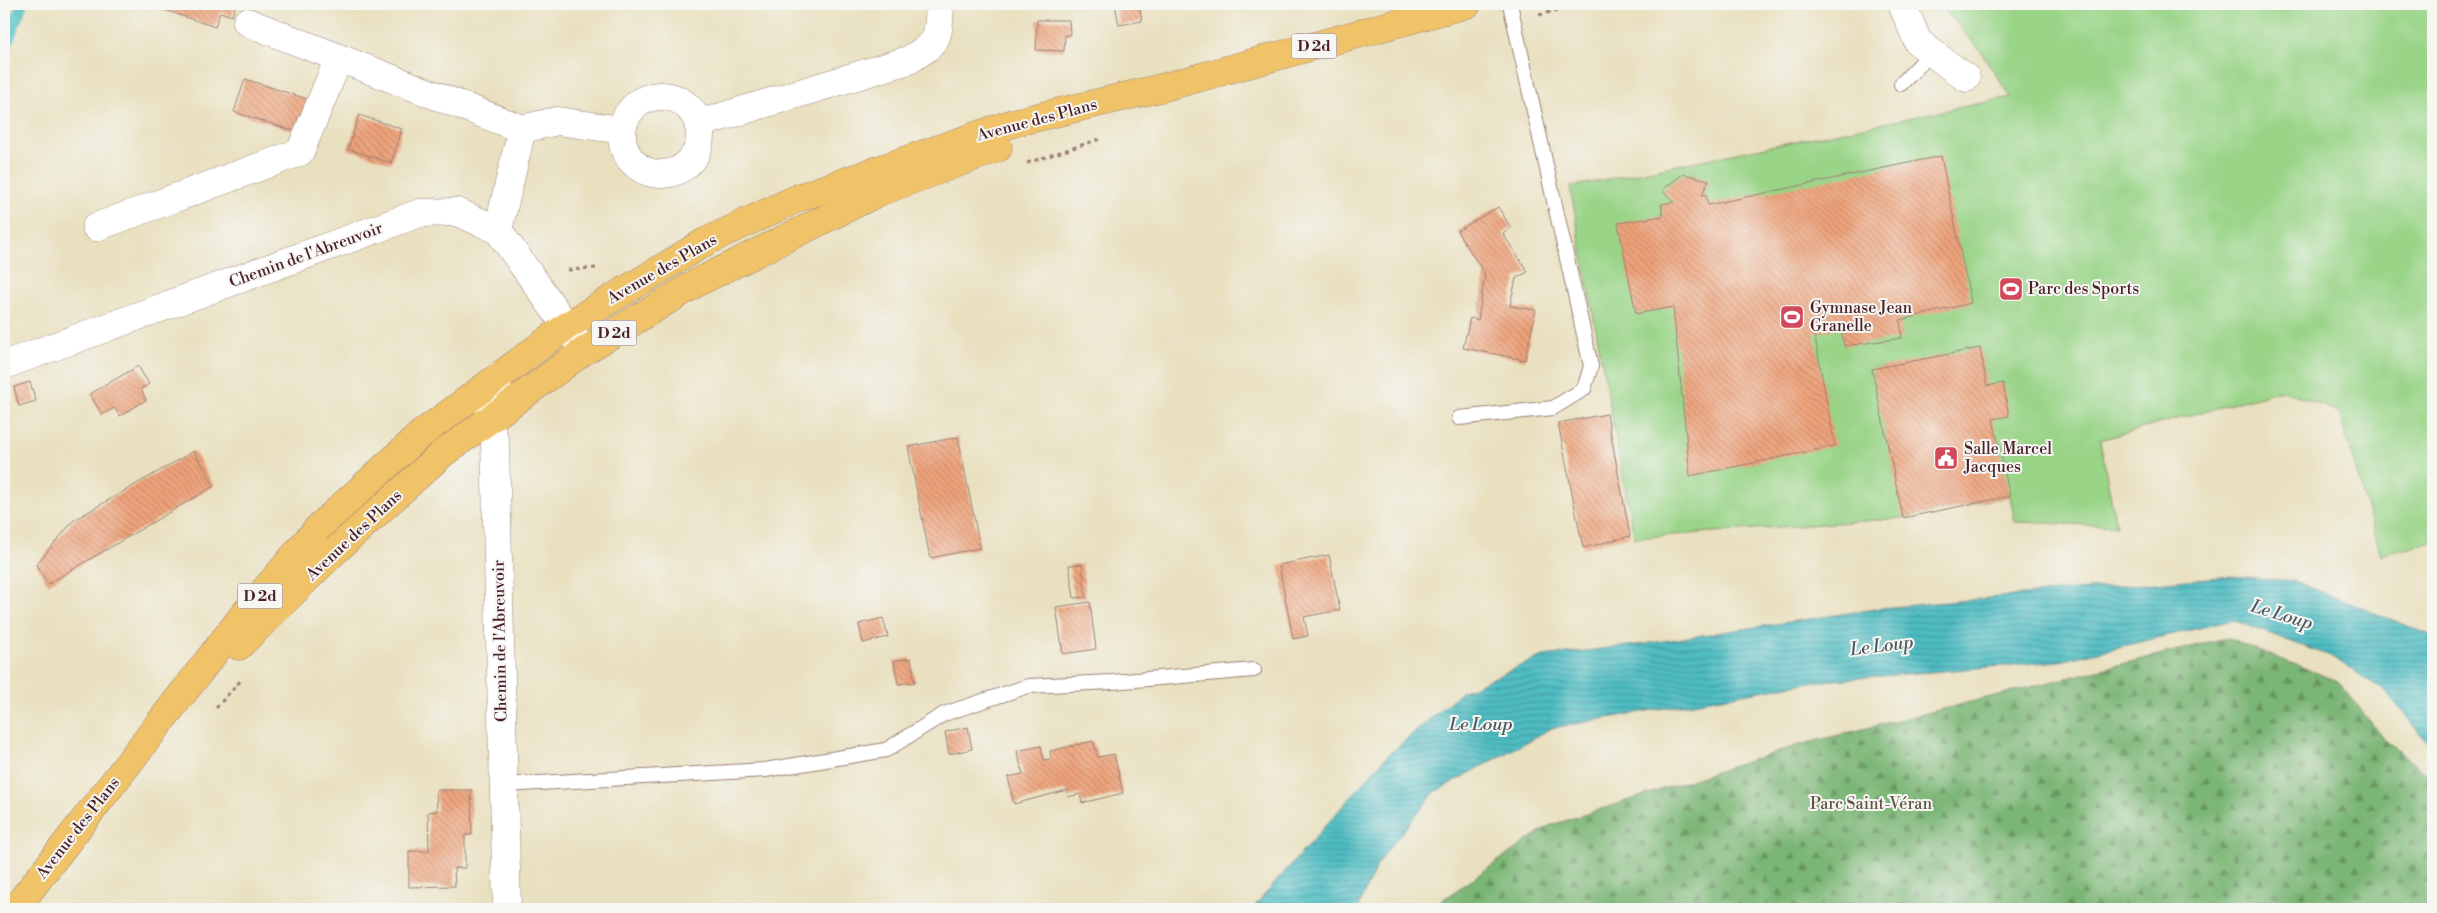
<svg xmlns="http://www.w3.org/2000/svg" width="2437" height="913" viewBox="0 0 2437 913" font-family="'Libre Bodoni',serif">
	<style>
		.green { fill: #99d487; stroke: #727a59 }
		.forest { fill: url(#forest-firs); stroke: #626a50 }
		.water { fill: url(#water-rules); stroke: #4c6e77 }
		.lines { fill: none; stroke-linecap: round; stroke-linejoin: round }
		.stream { stroke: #4ebdc3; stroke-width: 11 }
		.building { fill: url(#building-back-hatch) }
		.service-casing { stroke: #9a8075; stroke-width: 16 }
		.minor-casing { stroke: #9a8075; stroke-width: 29 }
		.primary-casing { stroke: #9a8075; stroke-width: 29 }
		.path { stroke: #9a8075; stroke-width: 3; stroke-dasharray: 4 4; stroke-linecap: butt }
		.service { stroke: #fff; stroke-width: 14 }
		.minor { stroke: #fff; stroke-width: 28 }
		.primary { stroke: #f1c369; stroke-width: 28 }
		.labels { text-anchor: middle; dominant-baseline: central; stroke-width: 4; stroke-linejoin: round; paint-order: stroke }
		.shield { fill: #f6f6f2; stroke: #7e6067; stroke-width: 1 }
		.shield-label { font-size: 15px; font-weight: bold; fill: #4a1f2b }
		.street-label { font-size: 16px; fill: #4a1f2b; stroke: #f6f6f2 }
		.poi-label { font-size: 16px; fill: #4a1f2b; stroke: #f6f6f2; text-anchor: start }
		.park-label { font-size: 16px; fill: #625547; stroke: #f6f6f2 }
		.water-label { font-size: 18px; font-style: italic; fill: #4b5660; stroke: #f6f6f2 }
	</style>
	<defs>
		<pattern id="forest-firs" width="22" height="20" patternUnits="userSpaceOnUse" patternTransform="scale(1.25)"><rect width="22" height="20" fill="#7ab674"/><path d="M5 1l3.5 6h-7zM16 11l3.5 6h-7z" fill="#66935f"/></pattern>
		<pattern id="water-rules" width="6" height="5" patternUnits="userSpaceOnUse" patternTransform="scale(1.25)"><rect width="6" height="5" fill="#4ebdc3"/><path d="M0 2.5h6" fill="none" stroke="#43999f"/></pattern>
		<pattern id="building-back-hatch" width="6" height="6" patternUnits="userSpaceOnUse" patternTransform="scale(1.25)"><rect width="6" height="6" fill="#efa47c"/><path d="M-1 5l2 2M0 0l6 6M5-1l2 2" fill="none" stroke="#c48566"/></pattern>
	</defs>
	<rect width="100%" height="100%" fill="#f6f6f2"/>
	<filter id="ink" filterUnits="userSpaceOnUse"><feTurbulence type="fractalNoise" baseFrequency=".02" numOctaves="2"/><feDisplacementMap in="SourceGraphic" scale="10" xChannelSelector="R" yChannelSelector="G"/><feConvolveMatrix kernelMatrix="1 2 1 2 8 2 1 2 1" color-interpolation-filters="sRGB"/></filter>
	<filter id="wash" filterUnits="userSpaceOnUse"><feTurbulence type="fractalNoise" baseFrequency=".0096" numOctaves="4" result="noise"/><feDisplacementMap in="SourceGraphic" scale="20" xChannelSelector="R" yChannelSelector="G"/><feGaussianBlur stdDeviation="1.12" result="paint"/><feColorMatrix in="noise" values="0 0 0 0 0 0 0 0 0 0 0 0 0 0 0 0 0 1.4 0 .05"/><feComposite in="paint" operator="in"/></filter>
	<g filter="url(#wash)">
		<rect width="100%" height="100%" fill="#e9e0bf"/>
		<path class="green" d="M 1939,4 L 2433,4 L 2433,542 L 2381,555 L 2339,412 L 2282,390 L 2100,440 L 2116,526 L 2015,522 L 2010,496 L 1903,518 L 1634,538 L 1570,187 L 2011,97 L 1980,50 Z"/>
		<path class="forest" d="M 2226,638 L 2338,681 L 2384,739 L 2433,779 L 2433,909 L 1429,909 L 1549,826 L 1799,745 Z"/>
		<path class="water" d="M 2231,576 L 2294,581 L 2433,636 L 2433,748 L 2385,691 L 2332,657 L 2233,620 L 2060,661 L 1811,682 L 1552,728 L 1435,792 L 1380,859 L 1357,909 L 1252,909 L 1386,757 L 1461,692 L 1543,656 L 1644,644 L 1881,608 Z"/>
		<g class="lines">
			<path class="stream" d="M 4,52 L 22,4"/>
		</g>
		<g id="blocks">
			<g class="building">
				<path d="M 147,4 L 236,4 L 232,16 L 220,12 L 215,27 Z"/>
				<path d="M 1115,4 L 1139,4 L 1142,21 L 1119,25 Z"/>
				<path d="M 1037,20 L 1069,20 L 1070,35 L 1065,35 L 1064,51 L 1036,50 Z"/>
				<path d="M 245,79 L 313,101 L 303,134 L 234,112 Z"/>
				<path d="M 359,115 L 402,129 L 391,163 L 348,149 Z"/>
				<path d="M 1941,156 L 1971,303 L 1900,320 L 1902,338 L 1844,346 L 1841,328 L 1814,333 L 1835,446 L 1690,476 L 1673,307 L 1636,314 L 1618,223 L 1663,216 L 1661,204 L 1674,202 L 1662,190 L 1683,174 L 1709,180 L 1702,195 L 1706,195 L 1708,205 Z"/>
				<path d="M 1498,207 L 1511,228 L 1503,234 L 1528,272 L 1516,278 L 1510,306 L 1536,310 L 1525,360 L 1463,348 L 1470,318 L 1478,320 L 1485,274 L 1457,231 Z"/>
				<path d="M 1980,348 L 1987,386 L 2003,383 L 2009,416 L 1993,419 L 2010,496 L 1903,518 L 1872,369 Z"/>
				<path d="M 138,366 L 149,384 L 141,389 L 146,400 L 120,416 L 114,408 L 102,415 L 90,394 Z"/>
				<path d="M 30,382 L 36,401 L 19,406 L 14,387 Z"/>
				<path d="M 1607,414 L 1630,536 L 1583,548 L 1558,423 Z"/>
				<path d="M 958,437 L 980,548 L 930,558 L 908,447 Z"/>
				<path d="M 194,451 L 214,486 L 48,584 L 36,565 L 74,520 Z"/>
				<path d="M 1329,555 L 1340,610 L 1304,617 L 1308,636 L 1293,639 L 1279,565 Z"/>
				<path d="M 1082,564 L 1086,597 L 1074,598 L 1069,565 Z"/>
				<path d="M 1090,602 L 1096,649 L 1063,654 L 1056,607 Z"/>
				<path d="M 883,618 L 888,637 L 863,643 L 859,624 Z"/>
				<path d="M 911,658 L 915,682 L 898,684 L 894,661 Z"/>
				<path d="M 968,727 L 972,749 L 949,754 L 945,732 Z"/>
				<path d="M 1093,741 L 1098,757 L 1114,754 L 1123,793 L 1082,803 L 1080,794 L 1068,797 L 1067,790 L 1014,804 L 1008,777 L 1023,774 L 1017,751 L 1041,746 L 1044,760 L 1051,759 L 1050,751 Z"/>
				<path d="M 436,790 L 471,790 L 472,835 L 465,835 L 465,868 L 454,868 L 455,886 L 409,887 L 409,851 L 429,851 L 428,812 L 437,811 Z"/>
			</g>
		</g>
	</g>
	<g filter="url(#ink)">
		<use href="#blocks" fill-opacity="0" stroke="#9a8075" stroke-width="1"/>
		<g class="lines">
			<defs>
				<g id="service">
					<path d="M 1901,84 L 1932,52"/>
					<path d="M 1459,418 L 1553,408 L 1584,389 L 1591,366 L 1510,4"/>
					<path d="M 504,785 L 765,770 L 886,750 L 944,714 L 1028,686 L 1112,682 L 1254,670"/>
				</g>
				<g id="minor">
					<path d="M 1902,4 L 1918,42 L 1966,78"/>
					<path d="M 247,22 L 339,58"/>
					<circle cx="661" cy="135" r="39"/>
					<path d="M 698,124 L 909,60 C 940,41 938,39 940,4"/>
					<path d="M 522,129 L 557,121 L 622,130"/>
					<path d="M 96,227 L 300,152 L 339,58 L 522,129 L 498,230"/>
					<path d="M 4,365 L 420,213 L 457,212 L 498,230 L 584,351"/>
					<path d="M 500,375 L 488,419 L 495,442 L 507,909"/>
				</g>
				<g id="primary">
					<path d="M 239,646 L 335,551 L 442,454 L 584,351 L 698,282 L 879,192 L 998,148"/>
					<path d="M 15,909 L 242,617 L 318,528 L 420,435 L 567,326 L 705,242 L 798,198 L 1013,123 L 1161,88 L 1467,4"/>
				</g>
			</defs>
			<use href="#service" class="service-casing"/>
			<use href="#minor" class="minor-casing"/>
			<use href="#primary" class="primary-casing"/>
			<g class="path">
				<path d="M 1539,15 L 1581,4"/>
				<path d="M 1027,163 L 1100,139"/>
				<path d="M 568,270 L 596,268"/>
				<path d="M 216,708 L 242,679"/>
			</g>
			<use href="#service" class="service"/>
			<use href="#minor" class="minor"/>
			<use href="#primary" class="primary"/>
		</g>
	</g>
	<defs>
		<symbol id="stadium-square" viewBox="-11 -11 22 22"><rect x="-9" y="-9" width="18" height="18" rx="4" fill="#d1495b" stroke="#f6f6f2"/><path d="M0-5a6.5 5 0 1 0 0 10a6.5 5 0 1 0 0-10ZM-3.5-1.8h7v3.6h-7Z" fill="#fff"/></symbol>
		<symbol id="civic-square" viewBox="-11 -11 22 22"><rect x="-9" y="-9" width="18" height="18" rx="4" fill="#d1495b" stroke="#f6f6f2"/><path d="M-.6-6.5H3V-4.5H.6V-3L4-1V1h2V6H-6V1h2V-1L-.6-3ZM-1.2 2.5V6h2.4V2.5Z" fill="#fff"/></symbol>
	</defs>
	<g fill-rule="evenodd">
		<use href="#stadium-square" x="1997" y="275" width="28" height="28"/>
		<use href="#stadium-square" x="1778" y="303" width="28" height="28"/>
		<use href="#civic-square" x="1932" y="444" width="28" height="28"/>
	</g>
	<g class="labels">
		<g class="shield">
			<rect x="1291.5" y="33.5" width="45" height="25" rx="4"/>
			<rect x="591.5" y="320.5" width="45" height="25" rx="4"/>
			<rect x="237.5" y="583.5" width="45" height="25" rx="4"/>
		</g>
		<g class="shield-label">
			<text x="1314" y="46">D 2d</text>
			<text x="614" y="333">D 2d</text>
			<text x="260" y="596">D 2d</text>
		</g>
		<g class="street-label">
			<text transform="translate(1037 120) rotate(-15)">Avenue des Plans</text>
			<text transform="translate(306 255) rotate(-20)">Chemin de l'Abreuvoir</text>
			<text transform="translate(662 269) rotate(-30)">Avenue des Plans</text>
			<text transform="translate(354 535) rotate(-43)">Avenue des Plans</text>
			<text transform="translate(500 641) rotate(-91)">Chemin de l'Abreuvoir</text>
			<text transform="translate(78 828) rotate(-52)">Avenue des Plans</text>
		</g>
		<g class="poi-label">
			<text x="2028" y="289">Parc des Sports</text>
			<text x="1810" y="308">Gymnase Jean<tspan x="1810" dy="18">Granelle</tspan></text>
			<text x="1964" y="449">Salle Marcel<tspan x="1964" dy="18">Jacques</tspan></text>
		</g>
		<g class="park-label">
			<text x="1871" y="804">Parc Saint-Véran</text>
		</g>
		<g class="water-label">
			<text transform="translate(2282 615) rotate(17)">Le Loup</text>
			<text transform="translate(1882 646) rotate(-7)">Le Loup</text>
			<text x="1481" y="724">Le Loup</text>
		</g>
	</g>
	<rect width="2437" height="913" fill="none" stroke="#f6f6f2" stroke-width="20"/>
</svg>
